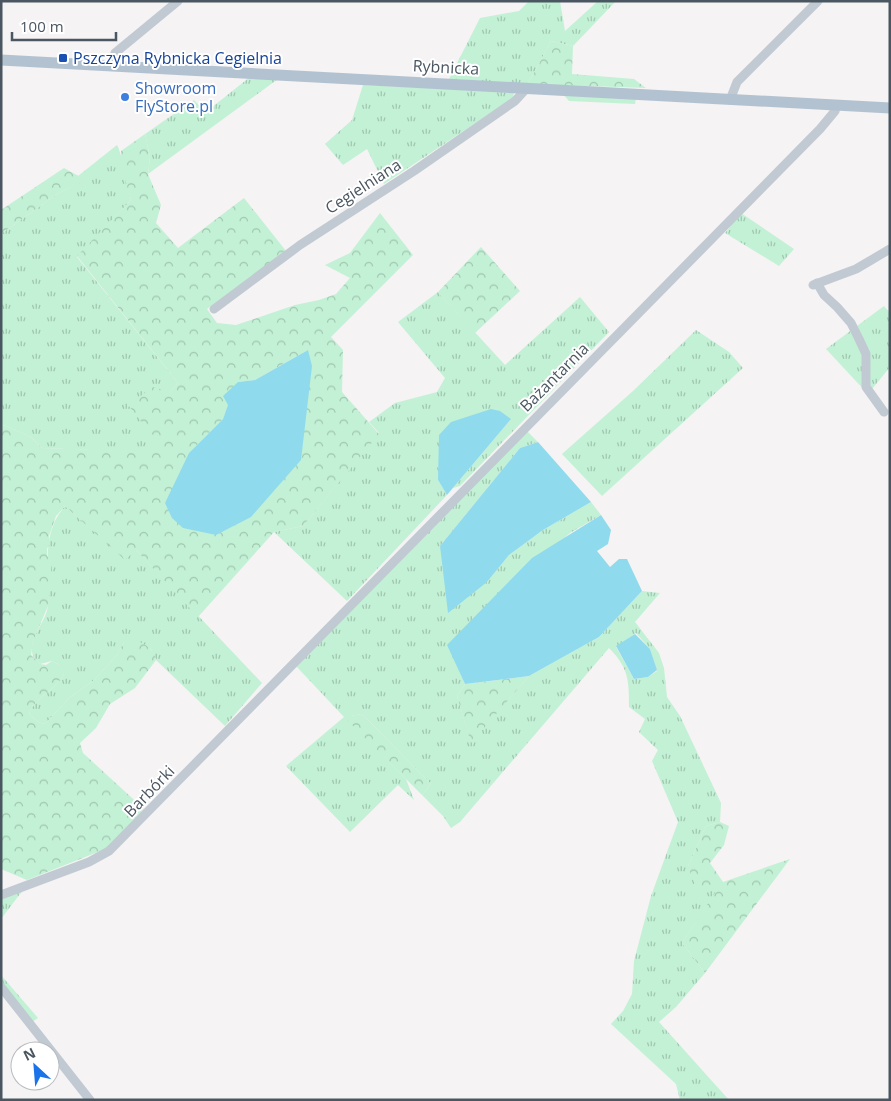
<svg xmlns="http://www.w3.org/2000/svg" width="891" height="1101" viewBox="0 0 891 1101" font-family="'Open Sans',sans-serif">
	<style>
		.grass { fill: url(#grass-tufts); fill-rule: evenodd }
		.forest { fill: url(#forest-crowns); fill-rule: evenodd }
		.water { fill: #90daee }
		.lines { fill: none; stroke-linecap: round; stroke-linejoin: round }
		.minor { stroke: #c1cad2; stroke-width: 9 }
		.major { stroke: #b3c2d1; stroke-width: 11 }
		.transit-dot { fill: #1a4fb4; stroke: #fff; stroke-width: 2 }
		.shop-dot { fill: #3f7fe0; stroke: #fff; stroke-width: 2 }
		.labels { text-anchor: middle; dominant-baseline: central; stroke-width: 4; stroke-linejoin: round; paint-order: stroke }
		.transit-label { font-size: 16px; fill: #164399; stroke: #fff; text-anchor: start }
		.street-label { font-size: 16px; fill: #4a5661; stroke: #fff }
		.shop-label { font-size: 16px; fill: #366cbe; stroke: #fff; text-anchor: start }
	</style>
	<defs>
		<pattern id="grass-tufts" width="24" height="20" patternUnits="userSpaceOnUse" patternTransform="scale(1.25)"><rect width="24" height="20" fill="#c3f1d5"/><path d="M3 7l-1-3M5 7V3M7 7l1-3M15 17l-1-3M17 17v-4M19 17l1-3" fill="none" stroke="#a0c6b0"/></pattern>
		<pattern id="forest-crowns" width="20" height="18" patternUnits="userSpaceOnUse" patternTransform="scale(1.25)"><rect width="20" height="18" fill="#c3f1d5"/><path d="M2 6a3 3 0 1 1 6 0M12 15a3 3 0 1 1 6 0" fill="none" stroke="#a0c6b0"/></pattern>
	</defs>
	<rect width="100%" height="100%" fill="#f5f3f3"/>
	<g class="grass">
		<path d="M 529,1 L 560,1 L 565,31 L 598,1 L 616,1 L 573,46 L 551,41 L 528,84 L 449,79 L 480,18 L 519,11 Z"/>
		<path d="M 250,77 L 278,79 L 148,174 L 150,157 L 145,134 L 194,100 L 206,112 Z"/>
		<path d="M 363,85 L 514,92 L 513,98 L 384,184 L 367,149 L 343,165 L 325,144 L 352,120 Z"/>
		<path d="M 563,94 L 636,98 L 635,104 L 569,101 Z"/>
		<path d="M 117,145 C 122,153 128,187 131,200 L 77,257 L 178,383 L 170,392 L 168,453 L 42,448 L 31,437 L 1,424 L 1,234 L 57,194 L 85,180 L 78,176 Z"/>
		<path d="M 741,213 L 794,249 L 779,266 L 725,233 Z"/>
		<path d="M 438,292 L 505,365 L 580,297 L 609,332 L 460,486 L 453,488 L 511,419 L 438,480 L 447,495 L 347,601 L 274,532 L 303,526 L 379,433 L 369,422 L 395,403 L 437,392 L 445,378 L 398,322 Z"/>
		<path d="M 884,306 L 890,313 L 890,367 L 868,394 L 826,349 Z"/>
		<path d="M 696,330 L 729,352 L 743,368 L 602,496 L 562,454 L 633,391 Z"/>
		<path d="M 527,431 L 538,442 L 520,448 L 440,546 L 487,582 L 509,555 L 543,530 L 591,502 L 601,515 L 570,533 L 448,645 L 465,684 L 457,696 L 471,742 L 529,676 L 599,637 L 642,591 L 660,593 L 635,622 L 659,653 L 664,668 L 667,697 L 680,716 L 721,803 L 720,822 L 706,826 L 688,866 L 723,882 L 682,943 L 705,973 L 676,1007 L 659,1022 L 729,1100 L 680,1100 L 676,1084 L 611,1024 L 623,1011 L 632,994 L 634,961 L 651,896 L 678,822 L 652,761 L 658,750 L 639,732 L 645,719 L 629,707 C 629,681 629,668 609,648 L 460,822 L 451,828 L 443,816 L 422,795 L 431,784 L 362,714 L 345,717 L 406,779 L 414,800 L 398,785 L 350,832 L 286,766 L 344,717 L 296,666 ZM 636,633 L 650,649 L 657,671 L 648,677 L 634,679 L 616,647 Z"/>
		<path d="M 65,506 L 125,559 L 135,549 L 262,683 L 225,726 L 156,660 L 151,649 L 124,642 L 117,655 L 93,681 L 70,697 L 45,724 L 38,722 L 29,714 C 35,697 56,690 64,674 L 58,664 L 52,661 L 40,664 C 18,647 47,624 48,605 C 50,570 40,534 65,506 Z"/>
		<path d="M 23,890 L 1,919 L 1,898 Z"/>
		<path d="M 1,975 L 38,1018 L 32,1022 L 1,983 Z"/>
	</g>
	<g class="forest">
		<path d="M 551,41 L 573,46 L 572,74 L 634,79 L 646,88 L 528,84 Z"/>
		<path d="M 145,134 L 150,157 L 148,174 L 161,205 L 156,223 L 178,248 L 244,198 L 286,251 L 207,309 L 217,323 L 236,325 L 295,305 L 319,300 L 336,294 L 350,278 L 325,265 L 350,253 L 380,213 L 413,255 L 331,337 L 343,350 L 342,392 L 379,434 L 303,526 L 274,532 L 198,617 L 136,550 L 125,560 L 65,506 L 56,516 L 49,536 L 50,542 L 47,549 L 47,556 L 52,560 L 48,606 L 33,641 L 31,655 L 40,664 L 46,665 L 52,661 C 59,664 62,667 64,674 C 56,690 35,697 29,714 L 38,722 L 45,724 L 70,697 L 93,681 L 117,655 L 124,642 L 130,639 C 142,642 154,647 156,660 L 135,688 L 110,704 L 96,728 L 80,743 L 83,753 L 144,809 L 108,848 L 27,880 L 1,869 L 1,424 L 31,437 L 42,448 L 167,452 L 128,405 L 153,387 L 170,392 L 178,383 L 77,256 L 131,200 L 121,165 L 121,151 ZM 308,350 L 189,453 L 223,419 L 238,382 L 255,380 Z"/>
		<path d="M 64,168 L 86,180 L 57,194 L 1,234 L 1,210 Z"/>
		<path d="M 481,247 L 520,291 L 475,333 L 438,292 Z"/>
		<path d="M 529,676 L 471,743 L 457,696 L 465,684 Z"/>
		<path d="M 362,714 L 431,784 L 422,795 L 344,717 Z"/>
		<path d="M 720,822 L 729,826 L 724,845 L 710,863 L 723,882 L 790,859 L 705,973 L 682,943 L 722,882 L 696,888 L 688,866 L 706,826 Z"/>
	</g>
	<g class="water">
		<path d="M 308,350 L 312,366 L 301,460 L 251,517 L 216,535 L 183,528 L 172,518 L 165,503 L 189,453 L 223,419 L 228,405 L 223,396 L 238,382 L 255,380 Z"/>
		<path d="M 491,409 L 500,411 L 511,419 L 447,495 L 438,480 L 439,435 L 451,422 Z"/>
		<path d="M 538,442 L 591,502 L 543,530 L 509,555 L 487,582 L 448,613 L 440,546 L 520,448 Z"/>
		<path d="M 601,515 L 611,530 L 608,544 L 597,551 L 610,567 L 619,559 L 627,559 L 642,591 L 599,637 L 529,676 L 465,684 L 447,645 L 532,558 Z"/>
		<path d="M 635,634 L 650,649 L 657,670 L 648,677 L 634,679 L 616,646 Z"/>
	</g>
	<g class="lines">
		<g class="minor">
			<path d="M 110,66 L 115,53 L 178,1"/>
			<path d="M 730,100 L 737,82 L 818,1"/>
			<path d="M 817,283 L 824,295 L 837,307 L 851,323 L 859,339 L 866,354 L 866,387 L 884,412"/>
			<path d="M 813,285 L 856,269 L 890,249"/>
			<path d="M 214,309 L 300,245 L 414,171 L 515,101 L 527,88"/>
			<path d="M 1,895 L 89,862 L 109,851 L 820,129 L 835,111 L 836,106"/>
			<path d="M 1,987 L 90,1100"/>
		</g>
		<path class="major" d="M 1,60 L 890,108"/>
	</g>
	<rect class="transit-dot" x="58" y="53" width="10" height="10" rx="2.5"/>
	<circle class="shop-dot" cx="125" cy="97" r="5"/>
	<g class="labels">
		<g class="transit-label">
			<text x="73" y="58">Pszczyna Rybnicka Cegielnia</text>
		</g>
		<g class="street-label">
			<text transform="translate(446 67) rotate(3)">Rybnicka</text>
			<text transform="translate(363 186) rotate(-33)">Cegielniana</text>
			<text transform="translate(554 377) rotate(-45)">Bażantarnia</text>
			<text transform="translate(149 791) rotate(-46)">Barbórki</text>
		</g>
		<g class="shop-label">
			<text x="135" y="88">Showroom<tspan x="135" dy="18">FlyStore.pl</tspan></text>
		</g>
	</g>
	<rect width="891" height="1101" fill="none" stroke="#4a5661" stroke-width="5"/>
	<g transform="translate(35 1066) rotate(334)"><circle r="24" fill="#ffffff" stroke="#b7bbc0"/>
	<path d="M0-4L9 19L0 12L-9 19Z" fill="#1a73e8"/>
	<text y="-8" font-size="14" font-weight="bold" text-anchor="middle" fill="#4a5661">N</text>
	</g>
	<path d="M12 32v8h104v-8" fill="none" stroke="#4a5661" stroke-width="2.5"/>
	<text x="20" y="32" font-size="15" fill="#4a5661" stroke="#ffffff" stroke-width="4" paint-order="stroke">100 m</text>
</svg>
